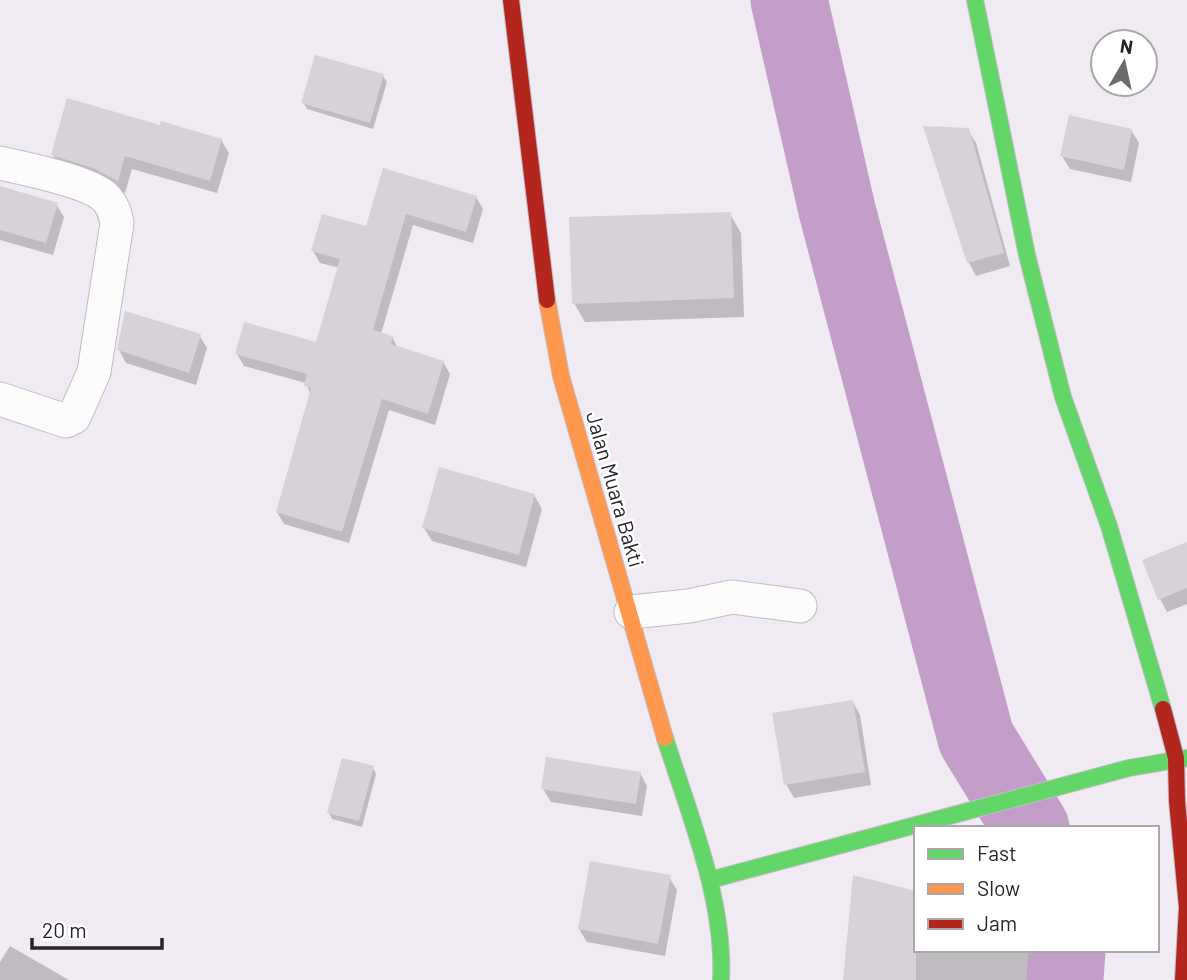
<svg xmlns="http://www.w3.org/2000/svg" width="1187" height="980" viewBox="0 0 1187 980" font-family="Barlow,sans-serif">
	<style>
		.shadow { fill: #0003 }
		.lines { fill: none; stroke-linecap: round; stroke-linejoin: round }
		.river { stroke: #c29ec9; stroke-width: 77 }
		.building { fill: #d7d2d8 }
		.street-casing { stroke: #c1bcc2; stroke-width: 35 }
		.fast-casing { stroke: #c1bcc2; stroke-width: 18 }
		.slow-casing { stroke: #c1bcc2; stroke-width: 18 }
		.jam-casing { stroke: #c1bcc2; stroke-width: 18 }
		.street { stroke: #fdfcfd; stroke-width: 33 }
		.fast { stroke: #63d668; stroke-width: 16 }
		.slow { stroke: #ff974d; stroke-width: 16 }
		.jam { stroke: #b3261e; stroke-width: 16 }
		.labels { text-anchor: middle; dominant-baseline: central; stroke-width: 5; stroke-linejoin: round; paint-order: stroke }
		.street-label { font-size: 21px; fill: #282429; stroke: #fff }
	</style>
	<rect width="100%" height="100%" fill="#f0eaf2"/>
	<g class="shadow">
		<path d="M 383,76 L 387,82 L 373,129 L 307,109 L 303,102 Z"/>
		<path d="M 162,127 L 221,140 L 229,153 L 217,193 L 132,169 L 125,193 L 102,181 L 60,168 L 53,155 Z"/>
		<path d="M 926,128 L 968,130 L 976,143 L 1010,266 L 976,276 L 969,263 Z"/>
		<path d="M 1131,130 L 1139,143 L 1131,182 L 1070,169 L 1062,156 Z"/>
		<path d="M 385,170 L 476,197 L 483,209 L 473,243 L 413,225 L 381,334 L 392,337 L 398,348 L 443,362 L 450,374 L 435,425 L 389,410 L 349,543 L 284,524 L 277,512 L 311,396 L 306,383 L 244,366 L 237,354 L 318,344 L 340,268 L 320,263 L 313,251 L 367,228 Z"/>
		<path d="M 0,188 L 56,204 L 64,217 L 53,255 L 0,240 Z"/>
		<path d="M 730,214 L 741,233 L 744,317 L 585,322 L 574,303 Z"/>
		<path d="M 199,335 L 207,348 L 196,385 L 126,363 L 119,350 Z"/>
		<path d="M 534,495 L 542,509 L 526,567 L 432,541 L 424,528 Z"/>
		<path d="M 1187,544 L 1187,604 L 1167,612 L 1160,599 Z"/>
		<path d="M 853,702 L 860,715 L 871,785 L 794,798 L 786,784 Z"/>
		<path d="M 373,768 L 376,774 L 362,827 L 332,819 L 329,813 Z"/>
		<path d="M 640,773 L 647,786 L 642,816 L 551,802 L 543,789 Z"/>
		<path d="M 669,877 L 677,890 L 665,956 L 587,942 L 579,929 Z"/>
		<path d="M 10,946 L 69,980 L 0,980 L 0,962 Z"/>
		<path d="M 916,950 L 1043,950 L 1038,980 L 845,980 Z"/>
	</g>
	<g class="lines">
		<g class="river">
			<path d="M 789,0 L 837,210 L 976,738 L 1031,828"/>
			<path d="M 1065,980 L 1067,950"/>
		</g>
	</g>
	<g class="building">
		<path d="M 315,55 L 384,74 L 370,123 L 301,103 Z"/>
		<path d="M 67,98 L 160,125 L 161,121 L 222,139 L 210,181 L 125,156 L 118,181 L 93,168 L 51,155 Z"/>
		<path d="M 1069,115 L 1132,129 L 1124,170 L 1060,156 Z"/>
		<path d="M 923,126 L 969,128 L 1004,253 L 967,263 Z"/>
		<path d="M 383,168 L 477,196 L 466,232 L 406,214 L 373,330 L 393,336 L 391,344 L 444,361 L 428,414 L 382,399 L 342,532 L 276,512 L 311,388 L 304,386 L 307,374 L 235,354 L 244,322 L 316,342 L 340,259 L 311,251 L 322,214 L 366,226 Z"/>
		<path d="M 0,186 L 58,203 L 46,243 L 0,230 Z"/>
		<path d="M 731,212 L 734,298 L 572,304 L 569,217 Z"/>
		<path d="M 125,311 L 201,334 L 189,373 L 117,350 Z"/>
		<path d="M 439,467 L 535,494 L 519,555 L 422,528 Z"/>
		<path d="M 1187,542 L 1187,588 L 1158,600 L 1142,560 Z"/>
		<path d="M 853,700 L 865,772 L 784,785 L 772,713 Z"/>
		<path d="M 546,757 L 641,772 L 636,804 L 541,789 Z"/>
		<path d="M 342,758 L 374,766 L 359,821 L 327,813 Z"/>
		<path d="M 590,861 L 671,875 L 658,944 L 578,929 Z"/>
		<path d="M 853,875 L 916,891 L 916,980 L 843,980 Z"/>
	</g>
	<g class="lines">
		<defs>
			<g id="street">
				<path d="M 0,163 C 23,168 91,182 106,198 C 113,206 115,213 117,223 L 94,372 L 74,417 L 66,421 L 0,399"/>
				<path d="M 631,612 L 689,606 L 732,597 L 800,606"/>
			</g>
			<g id="fast">
				<path d="M 975,0 L 1027,255 L 1063,397 L 1109,526 L 1163,709"/>
				<path d="M 665,738 C 689,814 725,899 721,980"/>
				<path d="M 710,880 L 1129,768 L 1187,758"/>
			</g>
			<path id="slow" d="M 547,300 L 561,376 L 665,738"/>
			<g id="jam">
				<path d="M 511,0 L 547,300"/>
				<path d="M 1163,709 L 1176,758 L 1177,801 L 1187,907 L 1183,980"/>
			</g>
		</defs>
		<use href="#street" class="street-casing"/>
		<use href="#fast" class="fast-casing"/>
		<use href="#slow" class="slow-casing"/>
		<use href="#jam" class="jam-casing"/>
		<use href="#street" class="street"/>
		<use href="#fast" class="fast"/>
		<use href="#slow" class="slow"/>
		<use href="#jam" class="jam"/>
	</g>
	<g class="labels">
		<g class="street-label">
			<text transform="translate(616 489) rotate(74)">Jalan Muara Bakti</text>
		</g>
	</g>
	<rect x="914" y="826" width="245" height="126" fill="#ffffff" stroke="#a9a7a9" stroke-width="2"/>
	<rect x="928" y="849" width="35" height="10" fill="#63d668" stroke="#a9a7a9" stroke-width="2"/>
	<text x="977" y="861" font-size="21" fill="#282429">Fast</text>
	<rect x="928" y="884" width="35" height="10" fill="#ff974d" stroke="#a9a7a9" stroke-width="2"/>
	<text x="977" y="896" font-size="21" fill="#282429">Slow</text>
	<rect x="928" y="919" width="35" height="10" fill="#b3261e" stroke="#a9a7a9" stroke-width="2"/>
	<text x="977" y="931" font-size="21" fill="#282429">Jam</text>
	<g transform="translate(1124 63) rotate(9)"><circle r="33" fill="#ffffff" stroke="#a9a7a9" stroke-width="2"/>
	<path d="M0-5L12 26L0 18L-12 26Z" fill="#6e696f"/>
	<text y="-10" font-size="19" font-weight="bold" text-anchor="middle" fill="#282429">N</text>
	</g>
	<path d="M32 938v10h130v-10" fill="none" stroke="#282429" stroke-width="3.5"/>
	<text x="42" y="938" font-size="21" fill="#282429" stroke="#ffffff" stroke-width="5" paint-order="stroke">20 m</text>
</svg>
